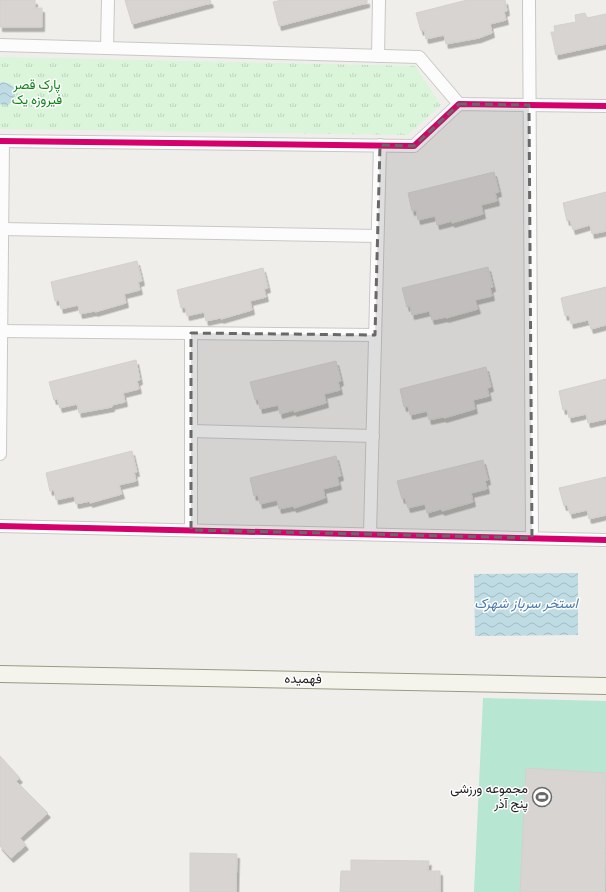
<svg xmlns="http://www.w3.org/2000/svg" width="606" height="892" viewBox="0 0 606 892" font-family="Overpass,Vazirmatn,sans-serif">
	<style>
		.park { fill: url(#park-tufts) }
		.pitch { fill: #b7e6d2 }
		.water { fill: url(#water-waves) }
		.building { fill: #d7d4d2; stroke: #d3d0cc; filter: url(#shadow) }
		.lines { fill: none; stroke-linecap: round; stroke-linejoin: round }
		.street-casing { stroke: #c9c8c7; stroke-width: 14 }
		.secondary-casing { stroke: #999a82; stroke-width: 18 }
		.street { stroke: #fdfcfc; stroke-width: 12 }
		.secondary { stroke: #f4f4ed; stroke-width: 16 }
		.cycleway-casing { stroke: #fff; stroke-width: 8 }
		.cycleway { stroke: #d6006c; stroke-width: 6 }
		.marked { fill: #6a6968; fill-opacity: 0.2; stroke: #6a6968; stroke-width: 3; stroke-dasharray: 8 5; stroke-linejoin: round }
		.labels { text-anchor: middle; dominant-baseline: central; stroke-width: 3; stroke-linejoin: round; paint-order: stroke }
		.park-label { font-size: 13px; fill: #0c8416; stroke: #fff }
		.street-label { font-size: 13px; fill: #222; stroke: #fff }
		.poi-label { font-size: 13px; fill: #222; stroke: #fff; text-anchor: end }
		.water-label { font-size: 14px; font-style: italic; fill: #4a7aab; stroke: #fff }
	</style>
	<defs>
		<pattern id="park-tufts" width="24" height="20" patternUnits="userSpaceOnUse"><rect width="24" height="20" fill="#daf5da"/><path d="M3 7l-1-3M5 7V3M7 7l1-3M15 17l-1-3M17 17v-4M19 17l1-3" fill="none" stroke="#bbd2bb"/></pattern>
		<pattern id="water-waves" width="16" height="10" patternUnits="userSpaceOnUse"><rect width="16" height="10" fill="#bfdbe3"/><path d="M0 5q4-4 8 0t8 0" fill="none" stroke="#a4bcc2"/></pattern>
		<filter id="shadow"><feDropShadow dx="2.5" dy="4.5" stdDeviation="0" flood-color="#0004"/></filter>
	</defs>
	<rect width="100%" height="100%" fill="#f0eeeb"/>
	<path class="park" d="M 0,57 L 415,66 L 441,105 L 408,135 L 0,129 Z"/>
	<path class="pitch" d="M 483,698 L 606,701 L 606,892 L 474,892 Z"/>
	<g class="water">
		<path d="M 3,82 L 10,84 L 15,89 C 14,98 13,102 6,106 L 0,104 L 0,83 Z"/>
		<path d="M 578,573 L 578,635 L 475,636 L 474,574 Z"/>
	</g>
	<g class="building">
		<path d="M 0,0 L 35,0 L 35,8 L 42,8 L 42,27 L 0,27 Z"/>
		<path d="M 125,0 L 210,0 L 211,3 L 132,24 Z"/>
		<path d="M 282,0 L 367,0 L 367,3 L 279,26 L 273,2 Z"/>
		<path d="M 467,0 L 505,0 L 507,11 L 504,12 L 506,20 L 490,24 L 492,33 L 479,38 L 446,44 L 444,35 L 426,39 L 424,30 L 421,31 L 416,13 Z"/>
		<path d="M 585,13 L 587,18 L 606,14 L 606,44 L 556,55 L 551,32 L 555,32 L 554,26 L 576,22 L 575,15 Z"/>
		<path d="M 494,172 L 499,192 L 495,193 L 497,201 L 481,205 L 483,214 L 452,223 L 452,221 L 437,225 L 435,216 L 418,220 L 416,210 L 412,211 L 408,193 Z"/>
		<path d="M 606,192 L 606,231 L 592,234 L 590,225 L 573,230 L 570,220 L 567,221 L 563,203 Z"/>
		<path d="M 137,261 L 142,281 L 138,282 L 140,290 L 124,294 L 126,303 L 95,312 L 95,311 L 80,314 L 78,305 L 61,309 L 59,300 L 55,301 L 51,282 Z"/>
		<path d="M 488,267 L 493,287 L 490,288 L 492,296 L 475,300 L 478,309 L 446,318 L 446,317 L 432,320 L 429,311 L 412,315 L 410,306 L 407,307 L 402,288 Z"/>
		<path d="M 263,268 L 268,288 L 264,289 L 266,297 L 250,301 L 252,310 L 221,319 L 220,318 L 206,321 L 204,312 L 187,316 L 185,307 L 181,308 L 177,290 Z"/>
		<path d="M 606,287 L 606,325 L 591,329 L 588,320 L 571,324 L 569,315 L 565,316 L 561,298 Z"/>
		<path d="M 136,360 L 140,380 L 137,381 L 139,389 L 123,393 L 125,402 L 112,405 L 112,407 L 79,413 L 77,404 L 60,408 L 57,399 L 54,400 L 49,382 Z"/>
		<path d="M 336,361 L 341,381 L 338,382 L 340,390 L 324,394 L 326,403 L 294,412 L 294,410 L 280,414 L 278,405 L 260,409 L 258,399 L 255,400 L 250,382 Z"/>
		<path d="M 486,367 L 491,387 L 487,388 L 489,396 L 473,400 L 475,409 L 444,418 L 443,417 L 429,420 L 427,411 L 410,415 L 408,406 L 404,407 L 400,389 Z"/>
		<path d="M 606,379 L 606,419 L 588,423 L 586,414 L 569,418 L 567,409 L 563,410 L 559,391 Z"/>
		<path d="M 132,451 L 137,472 L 134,472 L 136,481 L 119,485 L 122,494 L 90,503 L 90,501 L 76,504 L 74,496 L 56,500 L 54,490 L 50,491 L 46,473 Z"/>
		<path d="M 336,456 L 341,476 L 337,477 L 339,485 L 323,489 L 325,498 L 294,508 L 293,506 L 279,509 L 277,500 L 260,504 L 258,495 L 254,496 L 250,478 Z"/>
		<path d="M 483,460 L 488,480 L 485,481 L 487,489 L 471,493 L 473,502 L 442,511 L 441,509 L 427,513 L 425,504 L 408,508 L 405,498 L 402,499 L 397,481 Z"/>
		<path d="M 606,477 L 606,515 L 589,519 L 587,510 L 570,514 L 567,505 L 564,506 L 559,488 Z"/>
		<path d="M 0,756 L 20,778 L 16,781 L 48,813 L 20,838 L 26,845 L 11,858 L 0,846 Z"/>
		<path d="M 526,768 L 606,773 L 605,892 L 520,892 Z"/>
		<path d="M 190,853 L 237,854 L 236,892 L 190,892 Z"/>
		<path d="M 351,860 L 429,861 L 428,871 L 440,871 L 440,892 L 340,892 L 341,871 L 351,871 Z"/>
	</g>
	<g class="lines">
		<defs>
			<g id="street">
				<path d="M 529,0 L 532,538"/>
				<path d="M 0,45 L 419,57 L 459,104"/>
				<path d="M 107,48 L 108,0"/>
				<path d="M 378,56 L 379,0"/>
				<path d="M 0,141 L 414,146 L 459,104 L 606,106"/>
				<path d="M 2,229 L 377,236"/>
				<path d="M 1,331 L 375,335"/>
				<path d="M 191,333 L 191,530"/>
				<path d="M 191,431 L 373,436"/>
				<path d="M 0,454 L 3,141"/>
				<path d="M 0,526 L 606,540"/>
				<path d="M 370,534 L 380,145"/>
			</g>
			<path id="secondary" d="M 0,674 L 606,686"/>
		</defs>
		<use href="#street" class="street-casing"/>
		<use href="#secondary" class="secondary-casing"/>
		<use href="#street" class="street"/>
		<use href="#secondary" class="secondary"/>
		<defs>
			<g id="cycleway">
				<path d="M 0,141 L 414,146 L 459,104 L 606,106"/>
				<path d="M 0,526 L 606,540"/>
			</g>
		</defs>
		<use href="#cycleway" class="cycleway-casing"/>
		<use href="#cycleway" class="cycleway"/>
	</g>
	<path class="marked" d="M 459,104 L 529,105 L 532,538 L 191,530 L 191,333 L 375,335 L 380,145 L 414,146 Z"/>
	<defs>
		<symbol id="stadium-ring" viewBox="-11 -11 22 22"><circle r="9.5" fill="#fff" stroke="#6a6968" stroke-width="1.5"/><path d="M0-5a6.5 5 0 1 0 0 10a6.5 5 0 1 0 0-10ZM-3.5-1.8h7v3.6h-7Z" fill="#6a6968"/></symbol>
	</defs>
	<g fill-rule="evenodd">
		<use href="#stadium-ring" x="531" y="786" width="22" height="22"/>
	</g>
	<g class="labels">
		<g class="park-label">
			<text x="37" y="86">پارک قصر<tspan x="37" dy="15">فیروزه یک</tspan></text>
		</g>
		<g class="street-label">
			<text transform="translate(303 680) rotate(1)">فهمیده</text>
		</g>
		<g class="poi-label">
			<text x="528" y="790">مجموعه ورزشی<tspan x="528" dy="15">پنج آذر</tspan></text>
		</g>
		<g class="water-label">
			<text x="526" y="604">استخر سرباز شهرک</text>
		</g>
	</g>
</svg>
